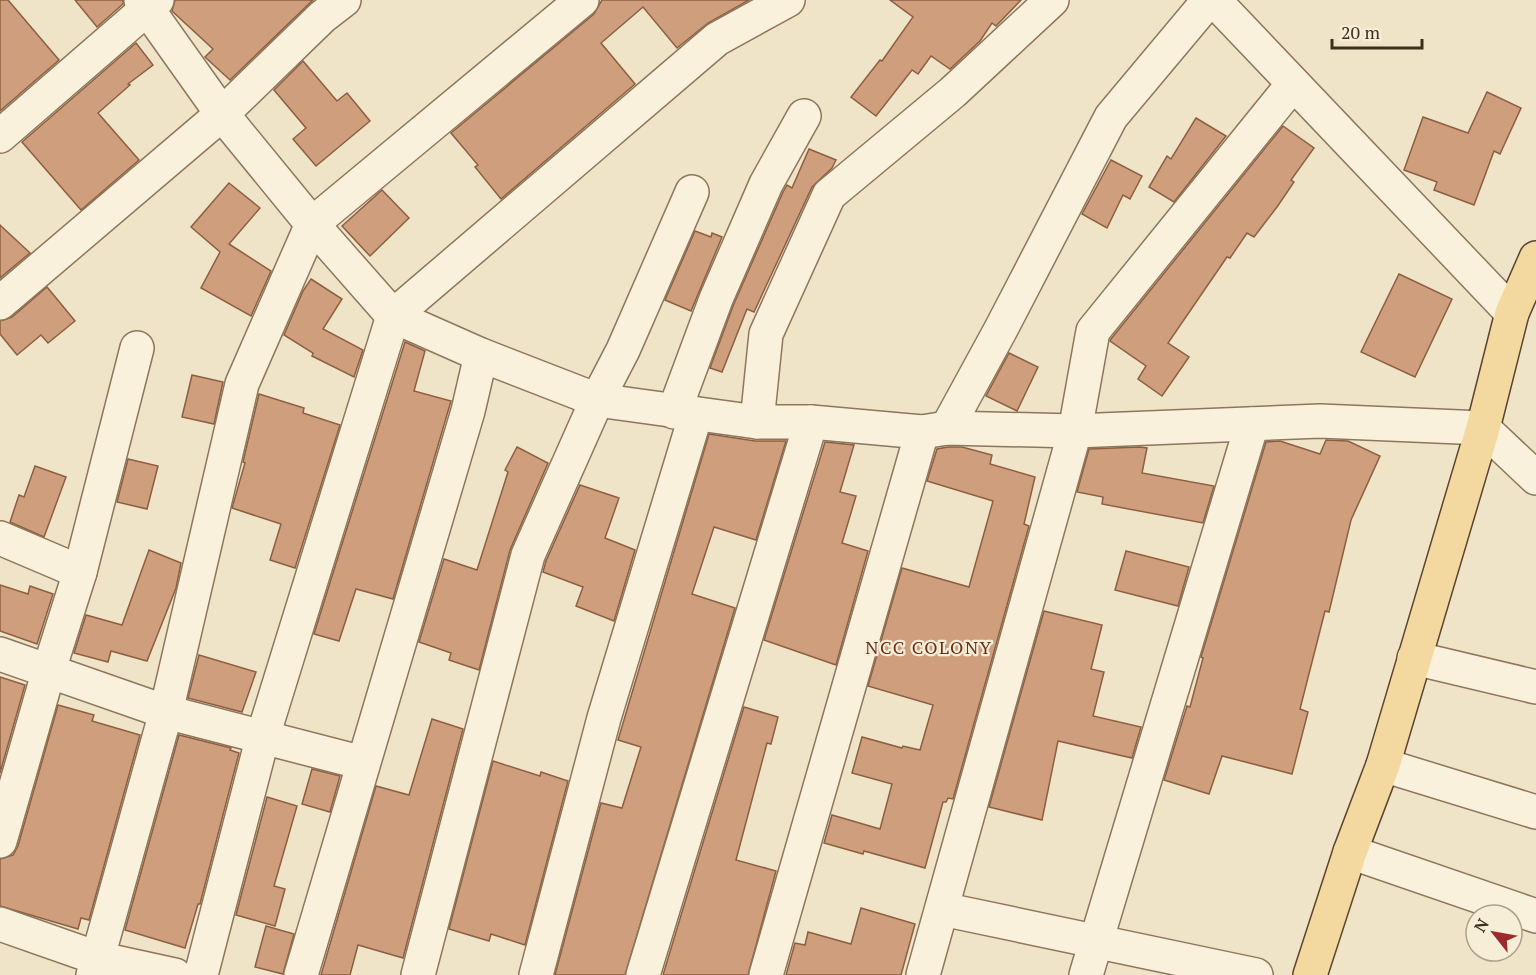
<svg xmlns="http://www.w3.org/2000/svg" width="1536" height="975" viewBox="0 0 1536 975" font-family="'PT Serif',serif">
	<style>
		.building { fill: #cf9f7d; stroke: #8d5f41; stroke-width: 1.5 }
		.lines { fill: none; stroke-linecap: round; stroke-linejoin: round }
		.street-casing { stroke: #8d765c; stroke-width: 36 }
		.primary-casing { stroke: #5b4430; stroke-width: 36 }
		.street { stroke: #faf1dc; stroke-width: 33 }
		.primary { stroke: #f3d9a0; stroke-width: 33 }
		.labels { text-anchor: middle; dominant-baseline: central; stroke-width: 4.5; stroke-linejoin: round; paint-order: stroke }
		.quarter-label { font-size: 18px; letter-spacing: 1.5px; fill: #6b2e1e; stroke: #f7eed8 }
	</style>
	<rect width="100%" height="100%" fill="#f0e4c8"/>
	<g class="building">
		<path d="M 0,0 L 8,0 L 59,60 L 0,111 Z"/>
		<path d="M 75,0 L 123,0 L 123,4 L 97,27 Z"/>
		<path d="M 175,0 L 313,0 L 230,80 L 205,57 L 213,49 L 172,11 Z"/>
		<path d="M 602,0 L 749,0 L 708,23 L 677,48 L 643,7 L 601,43 L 635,84 L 501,199 L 475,167 L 478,165 L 451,133 L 594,14 Z"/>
		<path d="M 890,0 L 1021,0 L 996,26 L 992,23 L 980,41 L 950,69 L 931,56 L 918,74 L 912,70 L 876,116 L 851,97 L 880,60 L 882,61 L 913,17 Z"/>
		<path d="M 136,43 L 153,65 L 128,84 L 130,85 L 98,113 L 139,160 L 81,210 L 22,142 Z"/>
		<path d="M 303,61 L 337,101 L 347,93 L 370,121 L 316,166 L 293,139 L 306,128 L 274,90 Z"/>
		<path d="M 1487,92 L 1521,108 L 1500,154 L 1494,151 L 1474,205 L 1434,190 L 1437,182 L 1404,170 L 1423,117 L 1468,133 Z"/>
		<path d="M 1196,118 L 1226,136 L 1174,202 L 1149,187 L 1167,156 L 1171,159 Z"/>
		<path d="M 1283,126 L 1314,148 L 1291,180 L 1294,182 L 1277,207 L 1254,237 L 1247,233 L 1230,258 L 1227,257 L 1168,343 L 1189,357 L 1162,396 L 1138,379 L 1146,366 L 1110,341 L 1111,339 Z"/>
		<path d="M 809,149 L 836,160 L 832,168 L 812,187 L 754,312 L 747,309 L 722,372 L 710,368 L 733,306 L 783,192 L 787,185 L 792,188 Z"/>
		<path d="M 1111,160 L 1142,176 L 1130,199 L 1123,195 L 1107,228 L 1082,214 Z"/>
		<path d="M 229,183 L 260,208 L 229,244 L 271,271 L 251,316 L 201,288 L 220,252 L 191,227 Z"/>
		<path d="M 382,190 L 409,218 L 370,256 L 342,226 Z"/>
		<path d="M 0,225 L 30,253 L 0,278 Z"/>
		<path d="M 695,231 L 711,237 L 712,233 L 722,237 L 691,311 L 665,300 Z"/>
		<path d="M 1399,274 L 1452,299 L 1415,377 L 1361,352 Z"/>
		<path d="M 311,279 L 342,299 L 323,329 L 363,350 L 354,377 L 312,356 L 313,353 L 284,335 L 303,291 Z"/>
		<path d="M 47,287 L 75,321 L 48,343 L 41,335 L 17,355 L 0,334 L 0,321 L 12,317 Z"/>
		<path d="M 405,342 L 425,351 L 414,391 L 451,401 L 393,599 L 356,589 L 339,641 L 314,634 Z"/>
		<path d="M 1009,353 L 1038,367 L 1017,411 L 986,396 Z"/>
		<path d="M 192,375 L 223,382 L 214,424 L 182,417 Z"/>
		<path d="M 259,394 L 304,408 L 303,413 L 340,425 L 295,568 L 270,560 L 281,524 L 232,508 L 245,463 L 243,462 Z"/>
		<path d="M 709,434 L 755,441 L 786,441 L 756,540 L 714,527 L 692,594 L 735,608 L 625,975 L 555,975 L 601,803 L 622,808 L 641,747 L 618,740 Z"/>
		<path d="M 1326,440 L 1348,441 L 1380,456 L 1351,520 L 1329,612 L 1325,611 L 1300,709 L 1308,712 L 1292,774 L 1222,756 L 1209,794 L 1164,780 L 1187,706 L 1190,707 L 1203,658 L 1201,657 L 1266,442 L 1280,441 L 1320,454 Z"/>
		<path d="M 825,442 L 854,445 L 840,492 L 856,496 L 842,543 L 868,551 L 836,665 L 764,640 Z"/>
		<path d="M 517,447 L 548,463 L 510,550 L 479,670 L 449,660 L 451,653 L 419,642 L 444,559 L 477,570 L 508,472 L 505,470 Z"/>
		<path d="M 948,447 L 962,447 L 992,455 L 990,464 L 1035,477 L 1024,524 L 1029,526 L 953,799 L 948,798 L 946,802 L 943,802 L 925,868 L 864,851 L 863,854 L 824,843 L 832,815 L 880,829 L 892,784 L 852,773 L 862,737 L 902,748 L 903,746 L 920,750 L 933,705 L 868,686 L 902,568 L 969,587 L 993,501 L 927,481 L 937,449 Z"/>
		<path d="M 1140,447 L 1147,448 L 1142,473 L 1214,486 L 1203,523 L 1102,504 L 1103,497 L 1077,492 L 1089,449 Z"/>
		<path d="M 128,459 L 158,466 L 147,509 L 117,502 Z"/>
		<path d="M 35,466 L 66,477 L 44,537 L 10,522 L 19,495 L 24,497 Z"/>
		<path d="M 580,485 L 619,498 L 605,538 L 635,550 L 614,621 L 576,606 L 583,587 L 543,572 L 546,561 Z"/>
		<path d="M 149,550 L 181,563 L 176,588 L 147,661 L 111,651 L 108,662 L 74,653 L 86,615 L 122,625 Z"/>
		<path d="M 1126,551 L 1189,567 L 1178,606 L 1115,590 Z"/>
		<path d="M 0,585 L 28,594 L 30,586 L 53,594 L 37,644 L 0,631 Z"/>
		<path d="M 1044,611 L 1102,625 L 1091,669 L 1104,672 L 1093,716 L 1141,727 L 1132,758 L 1058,741 L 1042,820 L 989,807 Z"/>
		<path d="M 199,655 L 256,672 L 242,712 L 188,698 Z"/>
		<path d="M 0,677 L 25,685 L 0,773 Z"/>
		<path d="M 58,705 L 94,715 L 92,721 L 140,735 L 89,920 L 81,918 L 78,929 L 0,906 L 0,859 L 13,855 L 18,846 Z"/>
		<path d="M 744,707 L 778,717 L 771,744 L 767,743 L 736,860 L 776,871 L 748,975 L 663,975 Z"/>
		<path d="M 432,719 L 463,729 L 403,958 L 358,945 L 350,975 L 321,975 L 376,786 L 409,795 Z"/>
		<path d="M 179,735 L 231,748 L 230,750 L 239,753 L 200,904 L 198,904 L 185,948 L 125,930 Z"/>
		<path d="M 493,761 L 540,776 L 541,772 L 568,781 L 525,945 L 491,934 L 489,941 L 449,929 Z"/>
		<path d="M 312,769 L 340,776 L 330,812 L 302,804 Z"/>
		<path d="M 267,797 L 297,806 L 274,886 L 285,889 L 275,926 L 236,915 Z"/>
		<path d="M 861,908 L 915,924 L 901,975 L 786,975 L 795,943 L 805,945 L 808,932 L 851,944 Z"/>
		<path d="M 266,926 L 294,934 L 283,974 L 255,967 Z"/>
	</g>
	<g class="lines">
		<defs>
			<g id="street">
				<path d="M 141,0 L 222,114 L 312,224 L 393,316 L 481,355 L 597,400 L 757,422 L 811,422 L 922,432 L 947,428 L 1075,431 L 1320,421 L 1483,428 L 1536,478"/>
				<path d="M 1214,0 L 1512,313"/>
				<path d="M 0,136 L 157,0"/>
				<path d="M 0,303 L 222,114 L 322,17 L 344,0"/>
				<path d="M 674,412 L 716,299 L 766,184 L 804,116"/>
				<path d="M 757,422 L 766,334 L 829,195 L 953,92 L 1052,0"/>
				<path d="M 947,428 L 1001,329 L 1111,117 L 1209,0"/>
				<path d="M 0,538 L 80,572"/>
				<path d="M 0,654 L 166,712 L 363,763"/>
				<path d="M 1414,658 L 1536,687"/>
				<path d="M 1383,765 L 1536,812"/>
				<path d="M 0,841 L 49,670 L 80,572 L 137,348"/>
				<path d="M 1350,852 L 1536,916"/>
				<path d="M 942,909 L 1256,975"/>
				<path d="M 0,924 L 97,958 L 175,975"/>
				<path d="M 93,975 L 166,712 L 242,384 L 312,224 L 582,0"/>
				<path d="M 201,975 L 263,736 L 393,316 L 717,39 L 788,0"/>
				<path d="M 301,975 L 468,411 L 481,355"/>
				<path d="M 418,975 L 528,555 L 597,400 L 623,350 L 692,192"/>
				<path d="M 536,975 L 604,718 L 696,414"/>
				<path d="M 643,975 L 811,422"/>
				<path d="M 766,975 L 922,432"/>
				<path d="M 923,975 L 1075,431 L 1093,331 L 1293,84"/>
				<path d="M 1086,975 L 1252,424"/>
			</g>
			<path id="primary" d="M 1310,975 L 1350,852 L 1383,765 L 1483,428 L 1512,313 L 1536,258"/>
		</defs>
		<use href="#street" class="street-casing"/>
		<use href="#primary" class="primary-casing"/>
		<use href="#street" class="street"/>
		<use href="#primary" class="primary"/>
	</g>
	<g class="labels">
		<g class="quarter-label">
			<text x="929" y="647">NCC COLONY</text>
		</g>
	</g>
	<g transform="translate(1494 933) rotate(301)"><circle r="28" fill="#f7eed8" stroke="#ada18e" stroke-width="1.5"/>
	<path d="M0-4.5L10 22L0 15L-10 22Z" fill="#9e2a2b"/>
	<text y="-9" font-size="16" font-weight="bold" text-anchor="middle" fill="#3d2e20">N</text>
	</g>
	<path d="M1332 39v9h90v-9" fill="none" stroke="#3d2e20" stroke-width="3"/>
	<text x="1341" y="39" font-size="18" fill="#3d2e20" stroke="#f7eed8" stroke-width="4.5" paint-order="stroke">20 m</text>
</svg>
